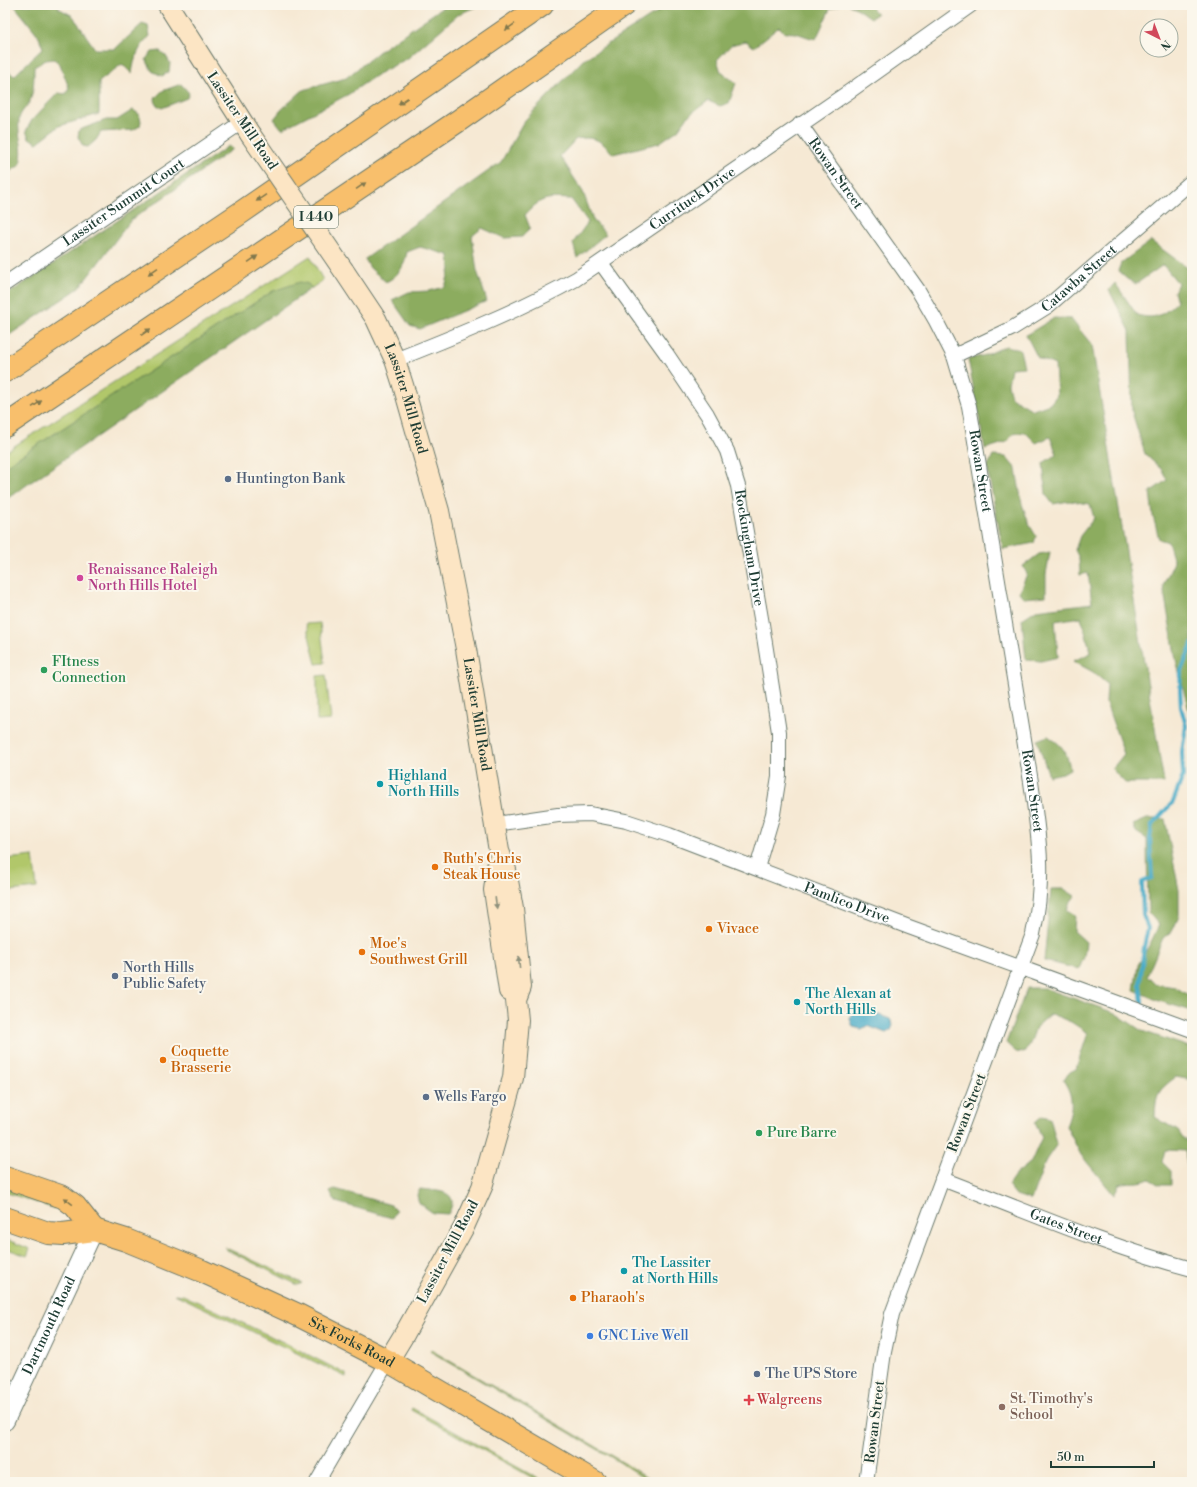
<svg xmlns="http://www.w3.org/2000/svg" width="1197" height="1487" viewBox="0 0 1197 1487" font-family="'Libre Bodoni',serif">
	<style>
		.green { fill: #b1c76b; stroke: #688250 }
		.forest { fill: #8cac5f; stroke: #56744a }
		.water { fill: #48acc8; stroke: #34747e }
		.lines { fill: none; stroke-linecap: round; stroke-linejoin: round }
		.stream { stroke: #48acc8; stroke-width: 4 }
		.minor-casing { stroke: #6a796c; stroke-width: 16 }
		.tertiary-casing { stroke: #6a796c; stroke-width: 20 }
		.secondary-casing { stroke: #6a796c; stroke-width: 22 }
		.primary-casing { stroke: #6a796c; stroke-width: 24 }
		.motorway-casing { stroke: #6a796c; stroke-width: 24 }
		.minor { stroke: #fff; stroke-width: 14 }
		.tertiary { stroke: #fff; stroke-width: 18 }
		.secondary { stroke: #fce5c4; stroke-width: 20 }
		.primary { stroke: #f8bf6c; stroke-width: 22 }
		.motorway { stroke: #f8bf6c; stroke-width: 22 }
		.secondary-bridge-casing { stroke: #6a796c; stroke-width: 22; stroke-linecap: butt }
		.secondary-bridge { stroke: #fce5c4; stroke-width: 20 }
		.oneway { fill: #81784d }
		.oneway2 { fill: #8e917c }
		.service-dot { fill: #5c6f8a; stroke: #fbf7ec; stroke-width: 1.5 }
		.hotel-dot { fill: #d1479c; stroke: #fbf7ec; stroke-width: 1.5 }
		.leisure-dot { fill: #2e9e5b; stroke: #fbf7ec; stroke-width: 1.5 }
		.culture-dot { fill: #0f9aa8; stroke: #fbf7ec; stroke-width: 1.5 }
		.food-dot { fill: #e8710a; stroke: #fbf7ec; stroke-width: 1.5 }
		.shop-dot { fill: #3f7fe0; stroke: #fbf7ec; stroke-width: 1.5 }
		.health-dot { fill: #e0444e; stroke: #fbf7ec; stroke-width: 1.5 }
		.education-dot { fill: #8d6e63; stroke: #fbf7ec; stroke-width: 1.5 }
		.labels { text-anchor: middle; dominant-baseline: central; stroke-width: 4; stroke-linejoin: round; paint-order: stroke }
		.shield { fill: #fbf7ec; stroke: #61756b; stroke-width: 1 }
		.shield-label { font-size: 13px; font-weight: bold; fill: #1f3d34 }
		.street-label { font-size: 14px; fill: #1f3d34; stroke: #fbf7ec }
		.service-label { font-size: 14px; fill: #4e5e75; stroke: #fbf7ec; text-anchor: start }
		.hotel-label { font-size: 14px; fill: #b23c85; stroke: #fbf7ec; text-anchor: start }
		.leisure-label { font-size: 14px; fill: #27864d; stroke: #fbf7ec; text-anchor: start }
		.culture-label { font-size: 14px; fill: #0d838f; stroke: #fbf7ec; text-anchor: start }
		.food-label { font-size: 14px; fill: #c56008; stroke: #fbf7ec; text-anchor: start }
		.shop-label { font-size: 14px; fill: #366cbe; stroke: #fbf7ec; text-anchor: start }
		.education-label { font-size: 14px; fill: #785e54; stroke: #fbf7ec; text-anchor: start }
		.health-label { font-size: 14px; fill: #be3a42; stroke: #fbf7ec; text-anchor: start }
	</style>
	<rect width="100%" height="100%" fill="#fbf7ec"/>
	<filter id="ink" filterUnits="userSpaceOnUse"><feTurbulence type="fractalNoise" baseFrequency=".025" numOctaves="2"/><feDisplacementMap in="SourceGraphic" scale="8" xChannelSelector="R" yChannelSelector="G"/><feConvolveMatrix kernelMatrix="1 2 1 2 8 2 1 2 1" color-interpolation-filters="sRGB"/></filter>
	<filter id="wash" filterUnits="userSpaceOnUse"><feTurbulence type="fractalNoise" baseFrequency=".012" numOctaves="4" result="noise"/><feDisplacementMap in="SourceGraphic" scale="16" xChannelSelector="R" yChannelSelector="G"/><feGaussianBlur stdDeviation="0.9" result="paint"/><feColorMatrix in="noise" values="0 0 0 0 0 0 0 0 0 0 0 0 0 0 0 0 0 1.4 0 .05"/><feComposite in="paint" operator="in"/></filter>
	<g filter="url(#wash)">
		<rect width="100%" height="100%" fill="#f6e9d4"/>
		<g class="green">
			<path d="M 310,256 L 323,280 L 312,288 L 308,284 L 273,291 L 5,466 L 5,452 Z"/>
			<path d="M 320,623 L 325,663 L 316,664 L 306,624 Z"/>
			<path d="M 326,675 L 331,720 L 317,721 L 317,676 Z"/>
			<path d="M 33,856 L 37,888 L 10,891 L 6,859 Z"/>
			<path d="M 5,1187 L 56,1206 L 55,1209 L 5,1192 Z"/>
			<path d="M 5,1239 L 30,1249 L 27,1256 L 5,1248 Z"/>
			<path d="M 224,1247 L 302,1283 L 298,1285 L 227,1250 Z"/>
			<path d="M 175,1294 L 183,1295 L 283,1342 L 346,1374 L 346,1377 Z"/>
			<path d="M 433,1349 L 436,1353 L 624,1463 L 653,1482 L 649,1482 L 621,1463 L 435,1354 L 431,1350 Z"/>
			<path d="M 412,1408 L 544,1482 L 540,1482 L 411,1410 Z"/>
		</g>
		<g class="forest">
			<path d="M 14,5 L 60,5 L 58,8 L 73,16 L 95,49 L 115,49 L 142,24 L 148,26 L 150,36 C 139,47 134,57 132,74 L 122,64 L 99,82 L 99,114 L 59,126 L 37,143 L 29,138 L 26,131 L 32,120 L 58,93 L 66,94 L 69,88 L 60,64 L 54,59 L 46,60 L 34,67 C 34,78 34,91 30,101 C 27,107 19,113 19,120 C 17,138 25,145 20,165 L 5,175 L 5,68 L 14,76 L 43,48 L 38,35 Z"/>
			<path d="M 446,5 L 480,5 L 459,14 L 408,58 L 378,74 L 349,94 L 282,129 L 274,119 L 281,110 L 303,90 L 346,78 L 381,50 Z"/>
			<path d="M 668,5 L 839,5 L 830,9 L 816,39 C 803,37 798,31 785,33 L 779,27 L 754,47 L 746,41 L 731,45 L 717,60 L 721,72 L 736,83 L 729,103 L 720,106 L 708,101 L 689,115 L 678,130 L 659,143 L 613,154 C 601,140 594,136 576,139 L 560,156 L 583,192 L 593,220 L 606,234 L 577,258 L 573,243 L 588,222 L 571,199 C 547,198 542,196 525,215 L 530,228 L 522,237 L 504,238 L 482,228 L 472,236 L 477,271 L 487,301 L 420,329 L 410,326 L 392,300 L 409,292 L 429,291 L 445,287 L 450,269 L 449,255 L 420,247 L 407,252 C 404,266 400,275 386,282 L 370,268 L 365,259 L 501,162 L 525,120 L 583,60 Z"/>
			<path d="M 849,5 L 870,5 L 877,14 L 871,18 L 858,9 Z"/>
			<path d="M 160,51 L 166,56 L 170,63 L 169,72 L 162,76 L 152,71 L 146,59 L 152,52 Z"/>
			<path d="M 181,84 L 189,93 L 187,98 L 162,108 L 156,105 L 155,98 L 162,91 Z"/>
			<path d="M 133,110 L 139,114 L 141,121 L 140,126 L 133,130 L 101,132 L 96,140 L 88,147 L 83,146 L 78,137 L 79,130 L 106,120 L 117,120 Z"/>
			<path d="M 229,146 L 233,149 L 131,220 L 79,288 L 5,338 L 5,296 Z"/>
			<path d="M 1151,241 L 1189,269 L 1192,266 L 1192,723 L 1176,660 L 1163,586 L 1174,562 L 1168,542 L 1159,539 L 1153,516 L 1150,492 L 1167,480 L 1162,470 L 1145,454 L 1132,412 L 1130,331 L 1109,290 L 1115,283 L 1137,315 C 1156,320 1163,315 1177,302 L 1174,292 L 1178,283 L 1163,265 L 1136,284 L 1127,279 L 1118,271 L 1121,263 Z"/>
			<path d="M 300,282 L 308,284 L 312,288 L 5,500 L 5,466 L 273,291 Z"/>
			<path d="M 1054,318 L 1071,319 L 1092,345 L 1164,783 L 1125,783 L 1112,769 L 1124,754 L 1106,703 L 1107,684 L 1093,672 L 1073,661 L 1091,653 L 1081,617 L 1055,621 L 1058,657 L 1041,661 L 1026,660 L 1022,619 L 1036,610 L 1092,603 L 1088,573 L 1080,575 L 1079,558 L 1075,550 L 1080,536 L 1094,518 L 1090,504 L 1069,501 L 1053,504 L 1046,495 L 1043,463 L 1057,454 L 1050,437 L 1036,443 L 1025,432 L 1013,434 L 1007,442 L 985,449 L 968,359 L 986,355 L 1006,346 L 1020,350 L 1024,367 L 1011,368 L 1008,384 L 1011,397 L 1033,410 L 1050,404 L 1057,395 L 1055,365 L 1038,358 L 1026,335 Z"/>
			<path d="M 993,456 L 1006,457 L 1016,469 L 1022,504 L 1029,524 L 1036,536 L 1034,543 L 1003,549 L 987,467 Z"/>
			<path d="M 1050,552 L 1046,574 L 1046,596 L 1024,598 L 1019,592 L 1027,574 L 1023,566 L 1039,554 Z"/>
			<path d="M 1048,736 C 1063,746 1067,751 1070,769 L 1063,773 L 1049,776 L 1037,740 Z"/>
			<path d="M 1147,819 L 1165,819 L 1179,890 L 1179,916 L 1173,930 L 1163,938 L 1147,976 L 1155,984 L 1175,987 L 1190,996 L 1192,1011 L 1159,1001 L 1134,990 L 1138,965 L 1151,942 L 1159,925 L 1148,912 L 1147,839 L 1136,832 L 1133,825 Z"/>
			<path d="M 1051,889 L 1064,889 L 1075,896 L 1069,904 L 1067,910 L 1075,915 L 1074,931 L 1086,942 L 1084,957 L 1079,969 L 1044,961 Z"/>
			<path d="M 1027,988 L 1044,988 L 1115,1013 L 1142,1031 L 1192,1048 L 1192,1080 L 1176,1077 C 1157,1091 1156,1094 1155,1117 L 1178,1131 L 1184,1140 L 1192,1140 L 1192,1168 L 1187,1164 L 1185,1151 L 1165,1150 L 1162,1162 L 1171,1171 L 1171,1185 L 1160,1185 L 1149,1179 C 1140,1184 1129,1181 1119,1184 L 1114,1195 L 1081,1155 L 1066,1126 C 1073,1109 1074,1096 1063,1080 L 1070,1072 L 1076,1069 L 1088,1033 L 1071,1022 L 1051,1014 L 1036,1027 L 1030,1044 L 1024,1053 L 1016,1052 L 1006,1043 Z"/>
			<path d="M 1042,1116 L 1050,1118 L 1057,1144 L 1046,1160 L 1031,1200 L 1016,1195 L 1008,1185 L 1015,1175 L 1031,1162 L 1042,1137 L 1035,1122 Z"/>
			<path d="M 335,1189 L 391,1205 L 396,1210 L 392,1218 L 336,1202 L 330,1192 Z"/>
			<path d="M 420,1189 C 437,1191 462,1190 448,1214 L 433,1213 L 419,1203 L 417,1195 Z"/>
		</g>
		<path class="water" d="M 860,1008 L 890,1019 L 893,1025 L 891,1030 L 886,1033 L 868,1026 L 861,1029 L 853,1027 L 850,1019 L 852,1012 Z"/>
		<g class="lines">
			<path class="stream" d="M 1142,1003 L 1140,984 L 1144,947 L 1148,928 L 1143,915 L 1142,882 L 1152,878 L 1150,839 L 1152,825 L 1173,802 L 1183,776 L 1182,752 L 1186,726 L 1181,707 L 1180,689 L 1181,671 L 1192,644"/>
		</g>
	</g>
	<g filter="url(#ink)">
		<g class="lines">
			<defs>
				<g id="minor">
					<path id="s1" d="M 800,124 L 918,290 L 936,321 L 954,356 L 969,406 L 974,435 L 1031,782 C 1039,838 1046,877 1033,934 L 892,1314 L 884,1352 L 866,1482"/>
					<path id="s2" d="M 601,263 L 666,353 L 707,414 L 727,451 L 738,486 L 762,624 L 779,732 L 779,776 L 773,814 L 757,868"/>
					<path id="s3" d="M 5,284 L 242,122"/>
					<path id="s4" d="M 954,356 L 1011,329 L 1048,306 L 1192,181"/>
					<path id="s5" d="M 395,360 C 456,336 518,311 576,279 L 850,91 L 971,5"/>
					<path id="s6" d="M 496,824 L 558,815 L 590,814 L 626,821 L 669,835 L 909,927 L 1192,1030"/>
					<path id="s7" d="M 942,1179 C 1024,1210 1108,1247 1192,1269"/>
					<path d="M 317,1482 L 388,1361"/>
				</g>
				<g id="tertiary">
					<path id="s8" d="M 5,1421 L 94,1230"/>
				</g>
				<g id="secondary">
					<path d="M 168,5 L 250,134"/>
					<path id="s9" d="M 344,271 L 376,319 L 395,360 L 403,385 L 439,511 L 466,649 L 499,851 L 506,870 L 513,908 L 521,987 L 516,1000 L 518,1020 L 513,1078 L 482,1187 L 464,1227 L 405,1333 L 388,1361"/>
					<path d="M 498,861 L 494,890 L 509,991"/>
				</g>
				<g id="primary">
					<path d="M 5,1177 L 63,1197 L 75,1206 L 94,1230"/>
					<path id="s10" d="M 5,1218 L 48,1233 L 63,1234 L 94,1230 L 126,1240 L 202,1271 L 298,1315 L 388,1361 L 595,1482"/>
				</g>
				<g id="motorway">
					<path d="M 5,371 L 239,214 L 542,5"/>
					<path d="M 5,426 L 458,121 L 624,5"/>
				</g>
			</defs>
			<use href="#minor" class="minor-casing"/>
			<use href="#tertiary" class="tertiary-casing"/>
			<use href="#secondary" class="secondary-casing"/>
			<use href="#primary" class="primary-casing"/>
			<use href="#motorway" class="motorway-casing"/>
			<use href="#minor" class="minor"/>
			<use href="#tertiary" class="tertiary"/>
			<use href="#secondary" class="secondary"/>
			<use href="#primary" class="primary"/>
			<use href="#motorway" class="motorway"/>
			<defs>
				<path id="secondary-bridge" d="M 250,134 L 344,271"/>
			</defs>
			<use href="#secondary-bridge" class="secondary-bridge-casing"/>
			<use href="#secondary-bridge" class="secondary-bridge"/>
		</g>
		<defs><path id="oneway-solid" d="M-6-.8H1V-3.2L6.5 0L1 3.2V.8H-6Z"/></defs>
		<g class="oneway">
			<use href="#oneway-solid" transform="translate(510 27) rotate(145)"/>
			<use href="#oneway-solid" transform="translate(403 101) rotate(146)"/>
			<use href="#oneway-solid" transform="translate(361 186) rotate(-34)"/>
			<use href="#oneway-solid" transform="translate(261 198) rotate(146)"/>
			<use href="#oneway-solid" transform="translate(253 259) rotate(-34)"/>
			<use href="#oneway-solid" transform="translate(153 271) rotate(146)"/>
			<use href="#oneway-solid" transform="translate(146 332) rotate(-34)"/>
			<use href="#oneway-solid" transform="translate(37 404) rotate(-34)"/>
			<use href="#oneway-solid" transform="translate(68 1201) rotate(-144)"/>
		</g>
		<g class="oneway2">
			<use href="#oneway-solid" transform="translate(496 903) rotate(82)"/>
			<use href="#oneway-solid" transform="translate(519 962) rotate(-96)"/>
		</g>
	</g>
	<g class="service-dot">
		<circle cx="228" cy="479" r="4"/>
		<circle cx="115" cy="976" r="4"/>
		<circle cx="426" cy="1097" r="4"/>
		<circle cx="757" cy="1374" r="4"/>
	</g>
	<circle class="hotel-dot" cx="80" cy="578" r="4"/>
	<g class="leisure-dot">
		<circle cx="44" cy="670" r="4"/>
		<circle cx="759" cy="1133" r="4"/>
	</g>
	<g class="culture-dot">
		<circle cx="380" cy="784" r="4"/>
		<circle cx="797" cy="1002" r="4"/>
		<circle cx="624" cy="1271" r="4"/>
	</g>
	<g class="food-dot">
		<circle cx="435" cy="867" r="4"/>
		<circle cx="709" cy="929" r="4"/>
		<circle cx="362" cy="952" r="4"/>
		<circle cx="163" cy="1060" r="4"/>
		<circle cx="573" cy="1298" r="4"/>
	</g>
	<circle class="shop-dot" cx="590" cy="1336" r="4"/>
	<path class="health-dot" d="M747 1394h4v4h4v4h-4v4h-4v-4h-4v-4h4z"/>
	<circle class="education-dot" cx="1002" cy="1407" r="4"/>
	<g class="labels">
		<rect class="shield" x="294" y="206" width="44" height="22" rx="3"/>
		<g class="shield-label">
			<text x="316" y="217">I 440</text>
		</g>
		<g class="street-label">
			<text transform="translate(242 121) rotate(56)">Lassiter Mill Road</text>
			<text stroke="none"><textPath href="#s1" startOffset="61">Rowan Street</textPath></text>
			<text stroke="none"><textPath href="#s5" startOffset="340">Currituck Drive</textPath></text>
			<text stroke="none"><textPath href="#s3" startOffset="144">Lassiter Summit Court</textPath></text>
			<text stroke="none"><textPath href="#s4" startOffset="148">Catawba Street</textPath></text>
			<text stroke="none"><textPath href="#s9" startOffset="143">Lassiter Mill Road</textPath></text>
			<text stroke="none"><textPath href="#s1" startOffset="397">Rowan Street</textPath></text>
			<text stroke="none"><textPath href="#s2" startOffset="326">Rockingham Drive</textPath></text>
			<text stroke="none"><textPath href="#s9" startOffset="467">Lassiter Mill Road</textPath></text>
			<text stroke="none"><textPath href="#s1" startOffset="721">Rowan Street</textPath></text>
			<text stroke="none"><textPath href="#s6" startOffset="367">Pamlico Drive</textPath></text>
			<text transform="translate(967 1113) rotate(-69)">Rowan Street</text>
			<text stroke="none"><textPath href="#s7" startOffset="133">Gates Street</textPath></text>
			<text transform="translate(448 1252) rotate(-62)">Lassiter Mill Road</text>
			<text stroke="none"><textPath href="#s8" startOffset="105">Dartmouth Road</textPath></text>
			<text stroke="none"><textPath href="#s10" startOffset="373">Six Forks Road</textPath></text>
			<text transform="translate(875 1422) rotate(-83)">Rowan Street</text>
		</g>
		<g class="service-label">
			<text x="236" y="479">Huntington Bank</text>
			<text x="123" y="968">North Hills<tspan x="123" dy="16">Public Safety</tspan></text>
			<text x="434" y="1097">Wells Fargo</text>
			<text x="765" y="1374">The UPS Store</text>
		</g>
		<g class="hotel-label">
			<text x="88" y="570">Renaissance Raleigh<tspan x="88" dy="16">North Hills Hotel</tspan></text>
		</g>
		<g class="leisure-label">
			<text x="52" y="662">FItness<tspan x="52" dy="16">Connection</tspan></text>
			<text x="767" y="1133">Pure Barre</text>
		</g>
		<g class="culture-label">
			<text x="388" y="776">Highland<tspan x="388" dy="16">North Hills</tspan></text>
			<text x="805" y="994">The Alexan at<tspan x="805" dy="16">North Hills</tspan></text>
			<text x="632" y="1263">The Lassiter<tspan x="632" dy="16">at North Hills</tspan></text>
		</g>
		<g class="food-label">
			<text x="443" y="859">Ruth's Chris<tspan x="443" dy="16">Steak House</tspan></text>
			<text x="717" y="929">Vivace</text>
			<text x="370" y="944">Moe's<tspan x="370" dy="16">Southwest Grill</tspan></text>
			<text x="171" y="1052">Coquette<tspan x="171" dy="16">Brasserie</tspan></text>
			<text x="581" y="1298">Pharaoh's</text>
		</g>
		<g class="shop-label">
			<text x="598" y="1336">GNC Live Well</text>
		</g>
		<g class="education-label">
			<text x="1010" y="1399">St. Timothy's<tspan x="1010" dy="16">School</tspan></text>
		</g>
		<g class="health-label">
			<text x="757" y="1400">Walgreens</text>
		</g>
	</g>
	<rect width="1197" height="1487" fill="none" stroke="#fbf7ec" stroke-width="20"/>
	<g transform="translate(1159 38) rotate(138)"><circle r="19" fill="#fbf7ec" stroke="#a3ada2"/>
	<path d="M0-3L7 15L0 10L-7 15Z" fill="#d1495b"/>
	<text y="-6" font-size="11" font-weight="bold" text-anchor="middle" fill="#1f3d34">N</text>
	</g>
	<path d="M1051 1461v6h103v-6" fill="none" stroke="#1f3d34" stroke-width="2"/>
	<text x="1057" y="1461" font-size="12" fill="#1f3d34" stroke="#fbf7ec" stroke-width="3" paint-order="stroke">50 m</text>
</svg>
